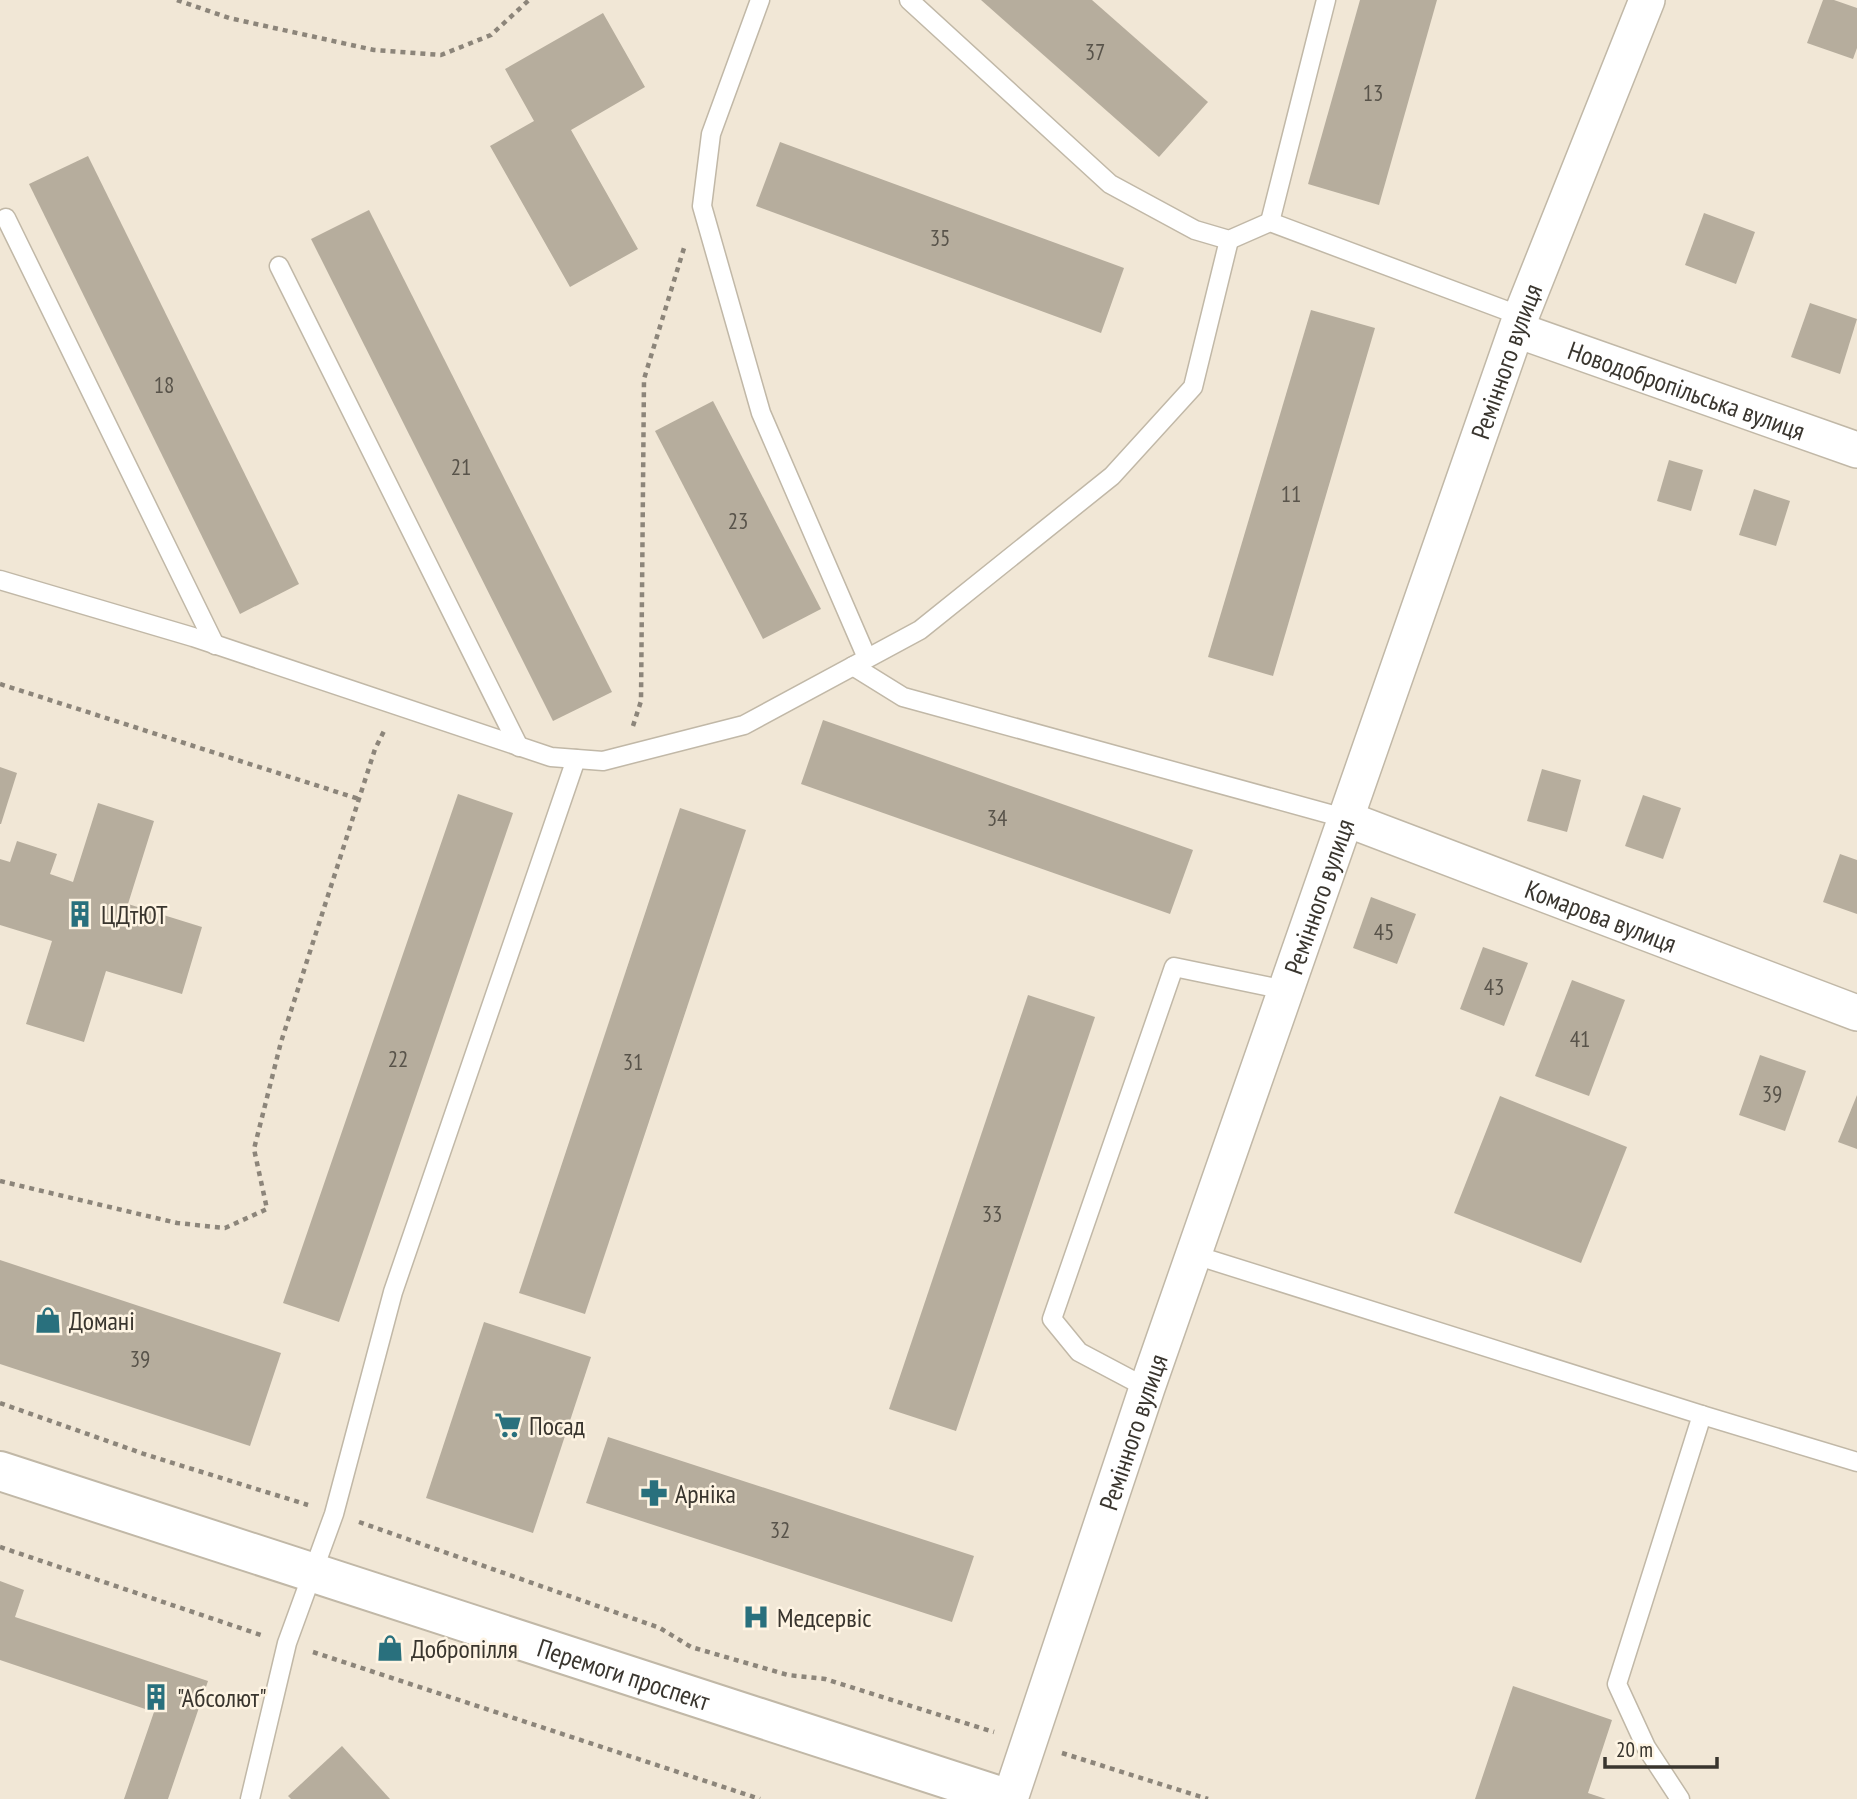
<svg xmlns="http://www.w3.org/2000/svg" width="1857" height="1799" viewBox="0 0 1857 1799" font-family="'PT Sans Narrow',sans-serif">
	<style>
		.building { fill: #b6ad9d }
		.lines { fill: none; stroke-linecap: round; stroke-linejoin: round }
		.service-casing { stroke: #c1b8a7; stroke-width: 21 }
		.minor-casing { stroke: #c1b8a7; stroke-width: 38 }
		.secondary-casing { stroke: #c1b8a7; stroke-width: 42 }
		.path { stroke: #8c857a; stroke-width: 4.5; stroke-dasharray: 5 5; stroke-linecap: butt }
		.service { stroke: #fff; stroke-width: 18 }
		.minor { stroke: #fff; stroke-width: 35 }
		.secondary { stroke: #fff; stroke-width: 38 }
		.labels { text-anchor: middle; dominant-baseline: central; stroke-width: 5; stroke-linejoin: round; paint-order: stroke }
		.number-label { font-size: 23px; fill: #58534a }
		.street-label { font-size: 26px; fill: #39352e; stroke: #fef4e3 }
		.poi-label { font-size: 26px; fill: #39352e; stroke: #fef4e3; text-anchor: start }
	</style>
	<rect width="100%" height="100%" fill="#f1e7d6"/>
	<g class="building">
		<path d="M 981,0 L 1092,0 L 1208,102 L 1159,157 Z"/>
		<path d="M 1360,0 L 1437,0 L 1379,205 L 1308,184 Z"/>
		<path d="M 1823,0 L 1834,0 L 1857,8 L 1857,48 L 1853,59 L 1807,43 Z"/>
		<path d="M 603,13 L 645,87 L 571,130 L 638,249 L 570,287 L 490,146 L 534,121 L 505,69 Z"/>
		<path d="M 780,142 L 1124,268 L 1101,333 L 756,206 Z"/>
		<path d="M 88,156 L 299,584 L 240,614 L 29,184 Z"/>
		<path d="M 369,210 L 612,692 L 553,721 L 311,239 Z"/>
		<path d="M 1704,213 L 1755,232 L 1736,284 L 1685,265 Z"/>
		<path d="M 1810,303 L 1857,319 L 1840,374 L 1791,357 Z"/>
		<path d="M 1311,310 L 1375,328 L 1273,676 L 1208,657 Z"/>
		<path d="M 713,401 L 821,609 L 763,639 L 655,431 Z"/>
		<path d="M 1669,460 L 1703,470 L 1691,511 L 1657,501 Z"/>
		<path d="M 1754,489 L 1790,501 L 1776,546 L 1739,535 Z"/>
		<path d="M 823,720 L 1193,850 L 1170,914 L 801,784 Z"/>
		<path d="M 0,767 L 17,773 L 1,824 L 0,824 Z"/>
		<path d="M 1542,769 L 1581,780 L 1567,832 L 1527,821 Z"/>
		<path d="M 458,794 L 513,813 L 339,1322 L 283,1303 Z"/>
		<path d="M 1643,795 L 1681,808 L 1663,859 L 1625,846 Z"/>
		<path d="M 98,803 L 154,821 L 128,904 L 202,927 L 182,994 L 106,971 L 84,1042 L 26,1024 L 52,941 L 0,925 L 0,859 L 10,862 L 17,841 L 57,854 L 50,874 L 73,882 Z"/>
		<path d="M 680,808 L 746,830 L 585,1314 L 519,1293 Z"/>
		<path d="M 1840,854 L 1857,860 L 1857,914 L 1823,902 Z"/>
		<path d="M 1371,897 L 1416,914 L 1397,964 L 1353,948 Z"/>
		<path d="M 1483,947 L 1528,963 L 1504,1026 L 1460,1009 Z"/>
		<path d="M 1572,980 L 1625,1000 L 1589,1096 L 1535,1076 Z"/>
		<path d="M 1028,995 L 1095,1017 L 956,1431 L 889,1409 Z"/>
		<path d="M 1760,1055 L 1806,1071 L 1785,1131 L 1739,1115 Z"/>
		<path d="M 1857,1095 L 1857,1149 L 1838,1142 Z"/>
		<path d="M 1500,1096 L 1627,1147 L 1581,1263 L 1454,1213 Z"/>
		<path d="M 0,1260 L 281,1353 L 250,1446 L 0,1364 Z"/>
		<path d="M 484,1322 L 591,1357 L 533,1533 L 426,1498 Z"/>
		<path d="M 608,1437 L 974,1556 L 952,1622 L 586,1503 Z"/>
		<path d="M 0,1581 L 24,1590 L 15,1617 L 208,1681 L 168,1799 L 124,1799 L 154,1712 L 0,1660 Z"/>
		<path d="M 1513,1686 L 1612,1720 L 1588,1793 L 1606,1799 L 1475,1799 Z"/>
		<path d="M 342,1746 L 390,1799 L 291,1799 L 288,1796 Z"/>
	</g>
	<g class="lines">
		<defs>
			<g id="service">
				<path d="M 760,0 L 711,134 L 702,206 L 761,413 L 867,658"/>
				<path d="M 909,0 L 1110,184 L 1195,230 L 1229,240 L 1270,222 L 1521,316"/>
				<path d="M 6,218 L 215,645"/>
				<path d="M 1270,222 L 1326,0"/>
				<path d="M 279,266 L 519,747"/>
				<path d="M 0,580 L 193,637 L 551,757 L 603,761 L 744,725 L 920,630 L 1112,476 L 1193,387 L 1229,240"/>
				<path d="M 853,666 L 903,697 L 1344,818"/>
				<path d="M 1195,1255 L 1702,1415 L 1617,1684 L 1646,1747 L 1680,1799"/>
				<path d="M 1147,1388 L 1079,1352 L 1052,1319 L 1174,967 L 1285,990"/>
				<path d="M 1702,1415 L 1857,1462"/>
				<path d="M 250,1799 L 287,1643 L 334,1514 L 393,1292 L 576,759"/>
			</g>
			<g id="minor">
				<path id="s1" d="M 1517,330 L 1857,450"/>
				<path id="s2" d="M 1344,818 L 1857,1013"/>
				<path id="s3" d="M 1010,1799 L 1147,1388 L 1521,316 L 1647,0"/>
			</g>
			<g id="secondary">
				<path id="s4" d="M 0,1471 L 1009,1799"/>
			</g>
		</defs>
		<use href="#service" class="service-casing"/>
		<use href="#minor" class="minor-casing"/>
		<use href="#secondary" class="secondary-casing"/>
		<g class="path">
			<path d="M 177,0 L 229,18 L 374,50 L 441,55 L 491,35 L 529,0"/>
			<path d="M 0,684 L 359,799"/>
			<path d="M 633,726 L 641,701 L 644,379 L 684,248"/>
			<path d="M 0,1181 L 177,1223 L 225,1228 L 267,1209 L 254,1149 L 281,1042 L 375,749 L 384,731"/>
			<path d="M 0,1403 L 144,1454 L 308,1505"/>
			<path d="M 359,1522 L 660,1628 L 691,1647 L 788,1675 L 825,1679 L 994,1732"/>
			<path d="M 0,1547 L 261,1635"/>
			<path d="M 313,1652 L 760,1799"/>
			<path d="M 1062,1753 L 1208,1799"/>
		</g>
		<use href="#service" class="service"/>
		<use href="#minor" class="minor"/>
		<use href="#secondary" class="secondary"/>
	</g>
	<defs>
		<symbol id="building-bare" viewBox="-9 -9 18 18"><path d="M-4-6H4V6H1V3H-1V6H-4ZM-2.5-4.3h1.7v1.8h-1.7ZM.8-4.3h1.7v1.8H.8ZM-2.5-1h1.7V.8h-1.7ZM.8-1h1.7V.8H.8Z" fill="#29707d" stroke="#fef4e3" stroke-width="2.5" paint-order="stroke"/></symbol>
		<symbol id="shop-bare" viewBox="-9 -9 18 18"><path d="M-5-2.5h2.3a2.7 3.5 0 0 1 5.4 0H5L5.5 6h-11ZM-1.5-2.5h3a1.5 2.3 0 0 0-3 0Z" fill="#29707d" stroke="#fef4e3" stroke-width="2.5" paint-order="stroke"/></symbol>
		<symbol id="supermarket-bare" viewBox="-9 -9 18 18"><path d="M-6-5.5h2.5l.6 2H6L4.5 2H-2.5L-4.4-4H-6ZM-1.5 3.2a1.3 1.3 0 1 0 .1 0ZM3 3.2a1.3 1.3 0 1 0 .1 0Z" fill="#29707d" stroke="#fef4e3" stroke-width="2.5" paint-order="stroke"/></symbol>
		<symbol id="pharmacy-bare" viewBox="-9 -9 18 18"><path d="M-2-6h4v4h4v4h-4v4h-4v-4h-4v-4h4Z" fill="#29707d" stroke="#fef4e3" stroke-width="2.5" paint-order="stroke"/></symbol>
		<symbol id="hospital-bare" viewBox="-9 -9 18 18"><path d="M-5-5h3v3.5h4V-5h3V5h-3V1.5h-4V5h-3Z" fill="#29707d" stroke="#fef4e3" stroke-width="2.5" paint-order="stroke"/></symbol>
	</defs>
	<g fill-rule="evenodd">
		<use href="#building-bare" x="61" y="895" width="38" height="38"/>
		<use href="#shop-bare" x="29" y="1301" width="38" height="38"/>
		<use href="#supermarket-bare" x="489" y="1406" width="38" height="38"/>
		<use href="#pharmacy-bare" x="635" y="1474" width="38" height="38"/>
		<use href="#hospital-bare" x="737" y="1598" width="38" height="38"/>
		<use href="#shop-bare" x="371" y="1629" width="38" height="38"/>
		<use href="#building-bare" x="137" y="1678" width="38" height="38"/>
	</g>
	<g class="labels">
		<g class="number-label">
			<text x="1095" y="51">37</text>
			<text x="1373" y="92">13</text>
			<text x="940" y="237">35</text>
			<text x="164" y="384">18</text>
			<text x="461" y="466">21</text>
			<text x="1291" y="493">11</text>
			<text x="738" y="520">23</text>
			<text x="997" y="817">34</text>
			<text x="1384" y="931">45</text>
			<text x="1494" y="986">43</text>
			<text x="1580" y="1038">41</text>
			<text x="398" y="1058">22</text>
			<text x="633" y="1061">31</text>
			<text x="1772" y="1093">39</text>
			<text x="992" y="1213">33</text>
			<text x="140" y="1358">39</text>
			<text x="780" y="1529">32</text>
		</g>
		<g class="street-label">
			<text stroke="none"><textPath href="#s3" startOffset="1521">Ремінного вулиця</textPath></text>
			<text stroke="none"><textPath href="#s1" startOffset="180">Новодобропільська вулиця</textPath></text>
			<text stroke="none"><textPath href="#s3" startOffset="954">Ремінного вулиця</textPath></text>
			<text stroke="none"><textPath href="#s2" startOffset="275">Комарова вулиця</textPath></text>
			<text stroke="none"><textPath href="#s3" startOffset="387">Ремінного вулиця</textPath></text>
			<text stroke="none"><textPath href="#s4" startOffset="656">Перемоги проспект</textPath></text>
		</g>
		<g class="poi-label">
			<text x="101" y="914">ЦДтЮТ</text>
			<text x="69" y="1320">Домані</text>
			<text x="529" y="1425">Посад</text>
			<text x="675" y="1493">Арніка</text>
			<text x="777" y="1617">Медсервіс</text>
			<text x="411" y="1648">Добропілля</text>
			<text x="177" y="1697">"Абсолют"</text>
		</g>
	</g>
	<path d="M1605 1757v10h112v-10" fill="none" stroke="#39352e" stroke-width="3.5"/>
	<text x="1616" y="1757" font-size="21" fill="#39352e" stroke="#fef4e3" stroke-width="5" paint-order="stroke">20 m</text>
</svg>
